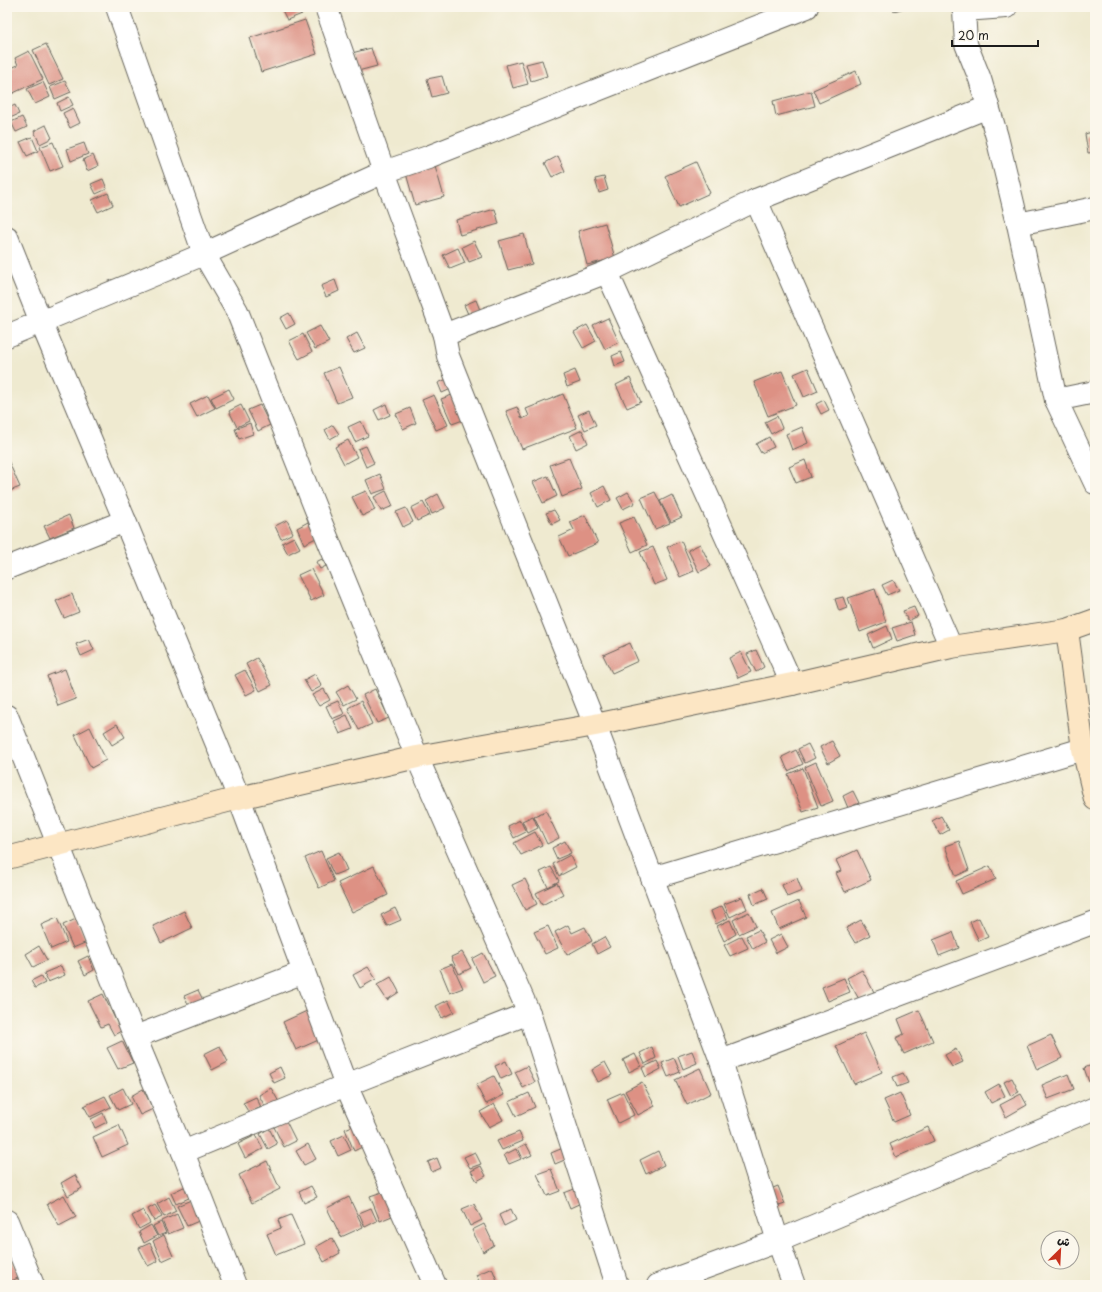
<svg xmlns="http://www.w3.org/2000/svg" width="1102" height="1292" viewBox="0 0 1102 1292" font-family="'Playpen Sans','Playpen Sans Arabic',sans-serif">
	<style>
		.building { fill: #dd9184 }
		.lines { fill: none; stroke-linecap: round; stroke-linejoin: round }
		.street-casing { stroke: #66645b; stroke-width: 24 }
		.secondary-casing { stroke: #66645b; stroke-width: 24 }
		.street { stroke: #fff; stroke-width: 22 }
		.secondary { stroke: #fce6c4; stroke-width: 22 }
	</style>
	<rect width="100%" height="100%" fill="#fbf7ec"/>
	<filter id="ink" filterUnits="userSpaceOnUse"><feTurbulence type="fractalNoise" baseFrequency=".025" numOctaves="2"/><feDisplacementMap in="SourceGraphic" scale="8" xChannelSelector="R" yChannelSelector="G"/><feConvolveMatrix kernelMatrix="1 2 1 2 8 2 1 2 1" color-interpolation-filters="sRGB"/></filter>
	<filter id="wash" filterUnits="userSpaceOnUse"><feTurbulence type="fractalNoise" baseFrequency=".012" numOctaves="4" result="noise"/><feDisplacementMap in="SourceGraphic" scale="16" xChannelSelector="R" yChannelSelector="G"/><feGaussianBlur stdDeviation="0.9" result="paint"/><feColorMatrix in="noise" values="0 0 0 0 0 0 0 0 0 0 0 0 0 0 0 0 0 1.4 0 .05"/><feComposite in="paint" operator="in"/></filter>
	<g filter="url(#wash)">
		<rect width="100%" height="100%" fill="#efead0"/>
		<g id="blocks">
			<g class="building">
				<path d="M 283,7 L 299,7 L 302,14 L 287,20 L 281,8 Z"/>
				<path d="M 893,7 L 908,7 L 894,11 Z"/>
				<path d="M 305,20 L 317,54 L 261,72 L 250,38 Z"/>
				<path d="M 46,44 L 63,79 L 49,85 L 33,50 Z"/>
				<path d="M 371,48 L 377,66 L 358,71 L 352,53 Z"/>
				<path d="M 29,51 L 43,79 L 7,96 L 7,70 L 18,65 L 15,58 Z"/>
				<path d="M 542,60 L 547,76 L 531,81 L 526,64 Z"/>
				<path d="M 521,61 L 528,84 L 513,88 L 506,65 Z"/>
				<path d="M 856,71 L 861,84 L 819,103 L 813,90 Z"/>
				<path d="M 442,76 L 447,93 L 432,97 L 427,79 Z"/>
				<path d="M 65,81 L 71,92 L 55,99 L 50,87 Z"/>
				<path d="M 43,82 L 50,97 L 35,104 L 27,89 Z"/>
				<path d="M 811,91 L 815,106 L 776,116 L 773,101 Z"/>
				<path d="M 69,97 L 73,105 L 60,111 L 57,103 Z"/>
				<path d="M 15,105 L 19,114 L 10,118 L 7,113 L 7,109 Z"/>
				<path d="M 73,108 L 80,123 L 70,128 L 63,113 Z"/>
				<path d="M 22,117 L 27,127 L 16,132 L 11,122 Z"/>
				<path d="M 46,125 L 52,138 L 40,144 L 34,131 Z"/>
				<path d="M 1095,131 L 1095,152 L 1088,153 L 1085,134 Z"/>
				<path d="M 32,137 L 38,151 L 27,156 L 20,142 Z"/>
				<path d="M 53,142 L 63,166 L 50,171 L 40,147 Z"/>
				<path d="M 84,143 L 88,154 L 71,161 L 67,149 Z"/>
				<path d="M 93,155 L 98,166 L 87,171 L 83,160 Z"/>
				<path d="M 558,156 L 565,171 L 552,177 L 545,163 Z"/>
				<path d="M 434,162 L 444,197 L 415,205 L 405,170 Z"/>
				<path d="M 696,162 L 710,193 L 679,207 L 665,176 Z"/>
				<path d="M 604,177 L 608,190 L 599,193 L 595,179 Z"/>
				<path d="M 103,179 L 107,189 L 96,194 L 91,184 Z"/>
				<path d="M 108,193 L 113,205 L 98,212 L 92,200 Z"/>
				<path d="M 495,209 L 499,224 L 460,235 L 456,220 Z"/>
				<path d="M 605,223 L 615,258 L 587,265 L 578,231 Z"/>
				<path d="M 524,234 L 532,264 L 508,270 L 499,241 Z"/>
				<path d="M 474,241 L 482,257 L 469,262 L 462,247 Z"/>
				<path d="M 458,248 L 465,263 L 450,269 L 443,255 Z"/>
				<path d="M 335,280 L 339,291 L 326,297 L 321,286 Z"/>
				<path d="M 476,300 L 480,310 L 468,314 L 464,305 Z"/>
				<path d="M 289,313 L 295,324 L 286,329 L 280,318 Z"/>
				<path d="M 608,318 L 619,342 L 605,349 L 593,325 Z"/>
				<path d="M 587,325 L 596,341 L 583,348 L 574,332 Z"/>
				<path d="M 320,326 L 329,342 L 315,349 L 306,333 Z"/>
				<path d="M 357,333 L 365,348 L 354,353 L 346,339 Z"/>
				<path d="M 303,334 L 312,352 L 299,359 L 289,341 Z"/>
				<path d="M 621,352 L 625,362 L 615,366 L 612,356 Z"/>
				<path d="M 339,367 L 352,397 L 337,403 L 324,373 Z"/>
				<path d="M 808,368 L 818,391 L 804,397 L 794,374 Z"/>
				<path d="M 575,370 L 580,382 L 567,387 L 563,375 Z"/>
				<path d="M 782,371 L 796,405 L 768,416 L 754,382 Z"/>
				<path d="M 630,378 L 641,402 L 627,408 L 616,385 Z"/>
				<path d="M 447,379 L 451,389 L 442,393 L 438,383 Z"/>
				<path d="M 229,389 L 234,399 L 216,408 L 211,398 Z"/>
				<path d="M 563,394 L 577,428 L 522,449 L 506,411 L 517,407 L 522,419 L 529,416 L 526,409 Z"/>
				<path d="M 208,395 L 215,408 L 197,417 L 190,404 Z"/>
				<path d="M 434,395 L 448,425 L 436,430 L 422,400 Z"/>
				<path d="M 452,395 L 463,420 L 452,424 L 441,399 Z"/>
				<path d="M 824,400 L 829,410 L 821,414 L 816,404 Z"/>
				<path d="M 386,404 L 390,415 L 379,420 L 374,410 Z"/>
				<path d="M 241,405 L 249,421 L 237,427 L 229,411 Z"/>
				<path d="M 260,405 L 270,425 L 258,431 L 248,410 Z"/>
				<path d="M 410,408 L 416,423 L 403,429 L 396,414 Z"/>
				<path d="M 589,410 L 596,425 L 585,430 L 578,415 Z"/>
				<path d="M 777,416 L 782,428 L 771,434 L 765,422 Z"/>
				<path d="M 361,421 L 368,436 L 355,442 L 348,427 Z"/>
				<path d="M 250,423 L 253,434 L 239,439 L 235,429 Z"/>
				<path d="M 333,425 L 339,434 L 330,439 L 325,430 Z"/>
				<path d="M 802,427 L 808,443 L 792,450 L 786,434 Z"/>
				<path d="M 582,430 L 588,443 L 576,449 L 570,436 Z"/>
				<path d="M 769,437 L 774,447 L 761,453 L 756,444 Z"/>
				<path d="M 348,440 L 357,457 L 344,464 L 335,447 Z"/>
				<path d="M 366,446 L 374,463 L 366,467 L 358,449 Z"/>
				<path d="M 7,458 L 20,487 L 7,492 Z"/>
				<path d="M 569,458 L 582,489 L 562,497 L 550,465 Z"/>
				<path d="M 805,460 L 811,477 L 796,483 L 789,467 Z"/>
				<path d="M 380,474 L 386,489 L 372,494 L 366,480 Z"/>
				<path d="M 548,476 L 557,496 L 543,503 L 533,482 Z"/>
				<path d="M 604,486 L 611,500 L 598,507 L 591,493 Z"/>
				<path d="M 366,491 L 375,510 L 362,516 L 352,497 Z"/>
				<path d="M 386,491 L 393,506 L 381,511 L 374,497 Z"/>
				<path d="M 628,492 L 635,503 L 623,509 L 617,498 Z"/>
				<path d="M 655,492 L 670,523 L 655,529 L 641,498 Z"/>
				<path d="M 438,494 L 445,508 L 432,514 L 426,501 Z"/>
				<path d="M 672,495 L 682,517 L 671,522 L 660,501 Z"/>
				<path d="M 423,502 L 430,515 L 417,521 L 411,508 Z"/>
				<path d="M 406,508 L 413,522 L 403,527 L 396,512 Z"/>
				<path d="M 554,510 L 560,520 L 552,524 L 546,513 Z"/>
				<path d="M 69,515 L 74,528 L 50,538 L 44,526 Z"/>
				<path d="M 585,515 L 598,543 L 568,556 L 559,537 L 574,530 L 570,522 Z"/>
				<path d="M 634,517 L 647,545 L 632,552 L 619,523 Z"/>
				<path d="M 287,520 L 293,533 L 281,539 L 275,526 Z"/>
				<path d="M 308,522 L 316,538 L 304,544 L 297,528 Z"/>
				<path d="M 294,537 L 300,548 L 288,554 L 282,543 Z"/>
				<path d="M 681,541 L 694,571 L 680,577 L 667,547 Z"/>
				<path d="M 700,544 L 711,566 L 699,572 L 688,550 Z"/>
				<path d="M 653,547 L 667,580 L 654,585 L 640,552 Z"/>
				<path d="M 322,559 L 326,566 L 320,569 L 316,562 Z"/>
				<path d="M 311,569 L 324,595 L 311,601 L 298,575 Z"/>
				<path d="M 893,580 L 899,590 L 887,595 L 882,585 Z"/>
				<path d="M 875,589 L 886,622 L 860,632 L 848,598 Z"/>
				<path d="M 72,594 L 79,612 L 64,618 L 56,601 Z"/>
				<path d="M 843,597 L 847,608 L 839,611 L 835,599 Z"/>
				<path d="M 914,607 L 918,616 L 908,621 L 903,611 Z"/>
				<path d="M 911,622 L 915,635 L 897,641 L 892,628 Z"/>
				<path d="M 887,626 L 892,639 L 873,648 L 868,635 Z"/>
				<path d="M 89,639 L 94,650 L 81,656 L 76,644 Z"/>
				<path d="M 630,643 L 638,661 L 612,673 L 603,655 Z"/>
				<path d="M 756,650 L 764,667 L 756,672 L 747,654 Z"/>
				<path d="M 741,652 L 751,672 L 738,678 L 729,658 Z"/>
				<path d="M 257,658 L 272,685 L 260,691 L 246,664 Z"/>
				<path d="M 65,669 L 76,699 L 58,706 L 47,676 Z"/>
				<path d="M 245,670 L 256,690 L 246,695 L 235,675 Z"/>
				<path d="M 315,674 L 322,686 L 311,692 L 304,680 Z"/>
				<path d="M 348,685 L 356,699 L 344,705 L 336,692 Z"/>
				<path d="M 324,689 L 330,700 L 319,706 L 312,695 Z"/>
				<path d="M 375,689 L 389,718 L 377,723 L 363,695 Z"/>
				<path d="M 338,701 L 344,714 L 332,719 L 326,706 Z"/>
				<path d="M 361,701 L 372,724 L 359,730 L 348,708 Z"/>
				<path d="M 347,715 L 353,729 L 340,734 L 334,721 Z"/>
				<path d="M 117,724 L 125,737 L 112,745 L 104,732 Z"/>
				<path d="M 90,727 L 106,760 L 91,768 L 75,735 Z"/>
				<path d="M 832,741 L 840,756 L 828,763 L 820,747 Z"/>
				<path d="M 808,744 L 815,758 L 805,763 L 798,749 Z"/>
				<path d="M 796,750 L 803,764 L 788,771 L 782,757 Z"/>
				<path d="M 816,762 L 833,801 L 821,806 L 805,767 Z"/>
				<path d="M 803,768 L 818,807 L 803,812 L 788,774 Z"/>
				<path d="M 853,791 L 859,803 L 848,808 L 843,796 Z"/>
				<path d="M 546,811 L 559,838 L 547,844 L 534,816 Z"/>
				<path d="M 533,816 L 538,828 L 528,833 L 522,821 Z"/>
				<path d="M 941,816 L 949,830 L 940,835 L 932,821 Z"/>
				<path d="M 520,820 L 526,832 L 514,838 L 508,826 Z"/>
				<path d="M 535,832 L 542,845 L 521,855 L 514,843 Z"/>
				<path d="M 565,841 L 571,853 L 557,859 L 552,848 Z"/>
				<path d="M 959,841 L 969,870 L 956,876 L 945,846 Z"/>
				<path d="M 857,850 L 871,880 L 845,892 L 836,873 L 841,871 L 836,860 Z"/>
				<path d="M 321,851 L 334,881 L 319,888 L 305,858 Z"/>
				<path d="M 339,852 L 347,870 L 334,875 L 326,858 Z"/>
				<path d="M 570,855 L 576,867 L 559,876 L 553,864 Z"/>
				<path d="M 374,866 L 388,895 L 352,912 L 338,883 Z"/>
				<path d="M 990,866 L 996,879 L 962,894 L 956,881 Z"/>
				<path d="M 551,867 L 559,881 L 548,887 L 540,872 Z"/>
				<path d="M 797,878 L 802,891 L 787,897 L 782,885 Z"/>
				<path d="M 525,879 L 537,904 L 525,910 L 512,885 Z"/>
				<path d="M 557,883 L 563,894 L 542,905 L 536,893 Z"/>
				<path d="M 763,888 L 768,899 L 754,905 L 750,894 Z"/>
				<path d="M 742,897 L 747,909 L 730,917 L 724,904 Z"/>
				<path d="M 799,901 L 806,917 L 779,929 L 772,913 Z"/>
				<path d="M 722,906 L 728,918 L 716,924 L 711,911 Z"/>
				<path d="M 395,908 L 401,920 L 387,926 L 381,915 Z"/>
				<path d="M 184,911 L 192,928 L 161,943 L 153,926 Z"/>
				<path d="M 749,912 L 756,926 L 739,934 L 733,920 Z"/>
				<path d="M 57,918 L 67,942 L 51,949 L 41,925 Z"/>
				<path d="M 979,918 L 988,937 L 979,941 L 970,922 Z"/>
				<path d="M 76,919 L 87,942 L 73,948 L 63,925 Z"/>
				<path d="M 730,920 L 736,934 L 724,941 L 717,926 Z"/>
				<path d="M 861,920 L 870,935 L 855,943 L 846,928 Z"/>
				<path d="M 568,925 L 572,933 L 585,927 L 592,941 L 567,955 L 555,932 Z"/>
				<path d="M 548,926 L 558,948 L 545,954 L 534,932 Z"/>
				<path d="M 759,930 L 765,942 L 753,949 L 746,936 Z"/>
				<path d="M 953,932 L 959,948 L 939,956 L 933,940 Z"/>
				<path d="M 781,934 L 788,947 L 776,953 L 769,940 Z"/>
				<path d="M 742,936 L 748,948 L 730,956 L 724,945 Z"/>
				<path d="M 604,937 L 610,947 L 597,954 L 592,944 Z"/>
				<path d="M 39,946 L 47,960 L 33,967 L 26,954 Z"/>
				<path d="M 462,952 L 471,968 L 459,974 L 451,957 Z"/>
				<path d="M 483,953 L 495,976 L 483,982 L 472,959 Z"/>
				<path d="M 88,956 L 94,970 L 85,975 L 78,961 Z"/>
				<path d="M 452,964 L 463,988 L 450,993 L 440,969 Z"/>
				<path d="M 61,966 L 65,975 L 48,982 L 44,973 Z"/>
				<path d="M 368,967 L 376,979 L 360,988 L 353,975 Z"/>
				<path d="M 862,970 L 874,992 L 860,1001 L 847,978 Z"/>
				<path d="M 41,976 L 45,983 L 35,988 L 31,981 Z"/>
				<path d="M 391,977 L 399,992 L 387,1000 L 377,985 Z"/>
				<path d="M 844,978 L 850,992 L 828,1001 L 822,987 Z"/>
				<path d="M 198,990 L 204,1002 L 190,1008 L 184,996 Z"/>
				<path d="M 103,994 L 121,1031 L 114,1035 L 108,1024 L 101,1027 L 88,1001 Z"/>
				<path d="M 448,1000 L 454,1012 L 442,1018 L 436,1006 Z"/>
				<path d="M 309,1010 L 323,1038 L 296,1050 L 283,1022 Z"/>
				<path d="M 919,1010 L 933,1041 L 904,1054 L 896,1038 L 904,1034 L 898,1019 Z"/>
				<path d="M 864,1033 L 882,1072 L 854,1084 L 836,1046 Z"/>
				<path d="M 1051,1035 L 1062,1058 L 1037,1070 L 1027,1046 Z"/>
				<path d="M 122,1041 L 133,1063 L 118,1069 L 107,1048 Z"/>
				<path d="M 220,1046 L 228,1062 L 212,1070 L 204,1054 Z"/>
				<path d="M 652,1047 L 656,1058 L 645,1064 L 640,1053 Z"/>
				<path d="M 956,1049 L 963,1062 L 952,1067 L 945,1055 Z"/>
				<path d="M 692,1051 L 697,1063 L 683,1069 L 678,1056 Z"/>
				<path d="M 635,1054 L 641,1066 L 629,1072 L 623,1060 Z"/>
				<path d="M 674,1058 L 680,1072 L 668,1077 L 662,1063 Z"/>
				<path d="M 506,1061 L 512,1074 L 501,1079 L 495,1066 Z"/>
				<path d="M 657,1061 L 661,1069 L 646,1077 L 642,1068 Z"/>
				<path d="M 605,1062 L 612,1075 L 598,1082 L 592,1070 Z"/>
				<path d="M 1095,1064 L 1095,1079 L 1089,1082 L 1084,1068 Z"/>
				<path d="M 527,1066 L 535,1082 L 523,1088 L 515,1072 Z"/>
				<path d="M 280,1067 L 285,1078 L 274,1083 L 269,1073 Z"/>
				<path d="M 700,1068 L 711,1093 L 687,1105 L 675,1080 Z"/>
				<path d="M 903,1073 L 908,1083 L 897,1087 L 893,1077 Z"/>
				<path d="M 1068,1074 L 1074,1089 L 1048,1099 L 1042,1085 Z"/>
				<path d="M 494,1076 L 504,1095 L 486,1104 L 476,1085 Z"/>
				<path d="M 1012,1078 L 1019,1092 L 1011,1096 L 1004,1082 Z"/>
				<path d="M 642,1082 L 655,1106 L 638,1115 L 625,1091 Z"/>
				<path d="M 999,1084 L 1005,1096 L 991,1103 L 985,1092 Z"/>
				<path d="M 123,1088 L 131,1104 L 118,1110 L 110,1095 Z"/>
				<path d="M 271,1088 L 279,1102 L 266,1109 L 259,1095 Z"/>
				<path d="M 143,1089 L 153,1109 L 140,1115 L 131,1096 Z"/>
				<path d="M 623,1092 L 634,1115 L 618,1123 L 607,1099 Z"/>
				<path d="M 529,1093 L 535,1107 L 516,1116 L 509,1102 Z"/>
				<path d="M 900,1093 L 910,1115 L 894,1122 L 884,1100 Z"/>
				<path d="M 1021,1094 L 1027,1105 L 1006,1117 L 1000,1105 Z"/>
				<path d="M 105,1096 L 111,1107 L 90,1117 L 84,1106 Z"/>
				<path d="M 256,1097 L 261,1107 L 249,1113 L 243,1103 Z"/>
				<path d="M 494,1104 L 503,1120 L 489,1127 L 480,1112 Z"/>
				<path d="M 103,1113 L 107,1122 L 95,1128 L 91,1119 Z"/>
				<path d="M 286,1121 L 296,1141 L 284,1147 L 274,1127 Z"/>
				<path d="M 119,1125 L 128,1145 L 102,1157 L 93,1137 Z"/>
				<path d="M 355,1125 L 364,1146 L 354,1151 L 345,1129 Z"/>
				<path d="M 928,1127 L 934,1141 L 896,1157 L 890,1144 Z"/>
				<path d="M 269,1128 L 277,1144 L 268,1149 L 260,1134 Z"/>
				<path d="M 519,1132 L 523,1141 L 502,1150 L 497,1141 Z"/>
				<path d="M 256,1135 L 263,1149 L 245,1158 L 238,1144 Z"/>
				<path d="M 344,1135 L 351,1150 L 338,1156 L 331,1141 Z"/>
				<path d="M 308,1144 L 316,1159 L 304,1165 L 296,1151 Z"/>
				<path d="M 526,1144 L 532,1155 L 523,1159 L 518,1148 Z"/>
				<path d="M 563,1148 L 567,1159 L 555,1164 L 551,1153 Z"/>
				<path d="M 516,1149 L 521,1159 L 509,1164 L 504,1155 Z"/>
				<path d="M 658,1151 L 664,1165 L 646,1174 L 640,1160 Z"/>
				<path d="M 475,1152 L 481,1164 L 470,1168 L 464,1157 Z"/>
				<path d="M 437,1158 L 441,1168 L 432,1172 L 428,1162 Z"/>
				<path d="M 267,1161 L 280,1189 L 252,1203 L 239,1175 Z"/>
				<path d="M 481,1166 L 486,1176 L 477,1181 L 471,1171 Z"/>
				<path d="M 551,1169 L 560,1191 L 547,1196 L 537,1174 Z"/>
				<path d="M 75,1175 L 82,1188 L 68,1196 L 61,1183 Z"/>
				<path d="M 188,1185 L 193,1196 L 176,1204 L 171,1193 Z"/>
				<path d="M 311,1186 L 317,1197 L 304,1203 L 299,1192 Z"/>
				<path d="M 778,1186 L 785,1204 L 776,1207 L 768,1190 Z"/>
				<path d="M 577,1188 L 583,1202 L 570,1208 L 564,1193 Z"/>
				<path d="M 382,1192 L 392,1216 L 380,1221 L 370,1196 Z"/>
				<path d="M 64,1195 L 76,1217 L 59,1226 L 47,1204 Z"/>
				<path d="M 169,1197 L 176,1211 L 164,1217 L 157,1204 Z"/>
				<path d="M 349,1197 L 363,1227 L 341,1237 L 327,1208 Z"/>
				<path d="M 191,1200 L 201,1220 L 187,1226 L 177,1206 Z"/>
				<path d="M 474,1204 L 482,1220 L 470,1226 L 462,1209 Z"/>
				<path d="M 155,1205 L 162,1217 L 154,1221 L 148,1209 Z"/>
				<path d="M 371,1208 L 377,1221 L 365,1227 L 359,1213 Z"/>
				<path d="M 511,1209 L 516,1220 L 504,1226 L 499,1215 Z"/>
				<path d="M 143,1210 L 150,1223 L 139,1229 L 132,1216 Z"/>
				<path d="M 177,1214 L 183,1228 L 168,1234 L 162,1221 Z"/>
				<path d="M 291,1215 L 304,1244 L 276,1255 L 267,1234 L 281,1228 L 278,1220 Z"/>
				<path d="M 161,1222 L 166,1233 L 158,1236 L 153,1226 Z"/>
				<path d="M 484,1224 L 494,1245 L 483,1252 L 472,1230 Z"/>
				<path d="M 151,1225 L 157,1236 L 144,1243 L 139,1232 Z"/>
				<path d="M 164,1235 L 173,1256 L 162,1261 L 153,1241 Z"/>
				<path d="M 332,1238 L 340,1253 L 324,1262 L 316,1247 Z"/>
				<path d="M 150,1243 L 158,1261 L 148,1266 L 139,1248 Z"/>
				<path d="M 7,1250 L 20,1277 L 7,1283 Z"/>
				<path d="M 492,1268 L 499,1285 L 481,1285 L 476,1275 Z"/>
			</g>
		</g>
	</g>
	<g filter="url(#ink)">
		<use href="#blocks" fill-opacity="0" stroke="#66645b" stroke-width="1"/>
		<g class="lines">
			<defs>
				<g id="street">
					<path d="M 117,7 L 204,254 L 237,311 L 322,525 L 417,757 L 529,1013 L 617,1285"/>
					<path d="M 326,7 L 384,172 L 444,335 L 448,356 L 595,725 L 721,1061 L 778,1241 L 794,1285"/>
					<path d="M 962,7 L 964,10 L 966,44 L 980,79 L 997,137 L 1018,224 L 1056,400 L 1095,483"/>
					<path d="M 964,10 L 1006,7"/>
					<path d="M 756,200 L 951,647"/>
					<path d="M 1018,224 L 1095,208"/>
					<path d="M 7,237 L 41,322 L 125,521 L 239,798 L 346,1085 L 435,1285"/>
					<path d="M 607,272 L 792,684"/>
					<path d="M 444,335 L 607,272 L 756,200 L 988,107"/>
					<path d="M 7,336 L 204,254 L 384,172 L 428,157 L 807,7"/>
					<path d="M 1056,400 L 1095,392"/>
					<path d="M 7,568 L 125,521"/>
					<path d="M 7,716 L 135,1037 L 183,1152 L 235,1285"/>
					<path d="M 652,878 L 1083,749"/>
					<path d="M 135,1037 L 304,972"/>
					<path d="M 721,1061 L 1095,922"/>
					<path d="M 183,1152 L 346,1085 L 529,1013"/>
					<path d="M 7,1221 L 33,1285"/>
					<path d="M 658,1285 L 778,1241 L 1095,1108"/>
				</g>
				<g id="secondary">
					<path d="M 1067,630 L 1083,749 L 1095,799"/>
					<path d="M 7,858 L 239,798 L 417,757 L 595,725 L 792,684 L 951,647 L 1067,630 L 1095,620"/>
				</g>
			</defs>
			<use href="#street" class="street-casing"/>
			<use href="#secondary" class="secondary-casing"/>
			<use href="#street" class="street"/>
			<use href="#secondary" class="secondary"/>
		</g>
	</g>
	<rect width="1102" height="1292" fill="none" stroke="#fbf7ec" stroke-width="24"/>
	<g transform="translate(1060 1250) rotate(24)"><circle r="19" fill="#fbf7ec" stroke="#a29f99"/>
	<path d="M0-3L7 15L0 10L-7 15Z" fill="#c8321e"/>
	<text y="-6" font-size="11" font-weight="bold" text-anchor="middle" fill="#1c1c1c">ش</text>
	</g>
	<path d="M952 40v6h86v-6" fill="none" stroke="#1c1c1c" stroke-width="2"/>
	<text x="958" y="40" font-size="12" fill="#1c1c1c" stroke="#fbf7ec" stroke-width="3" paint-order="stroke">20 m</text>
</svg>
